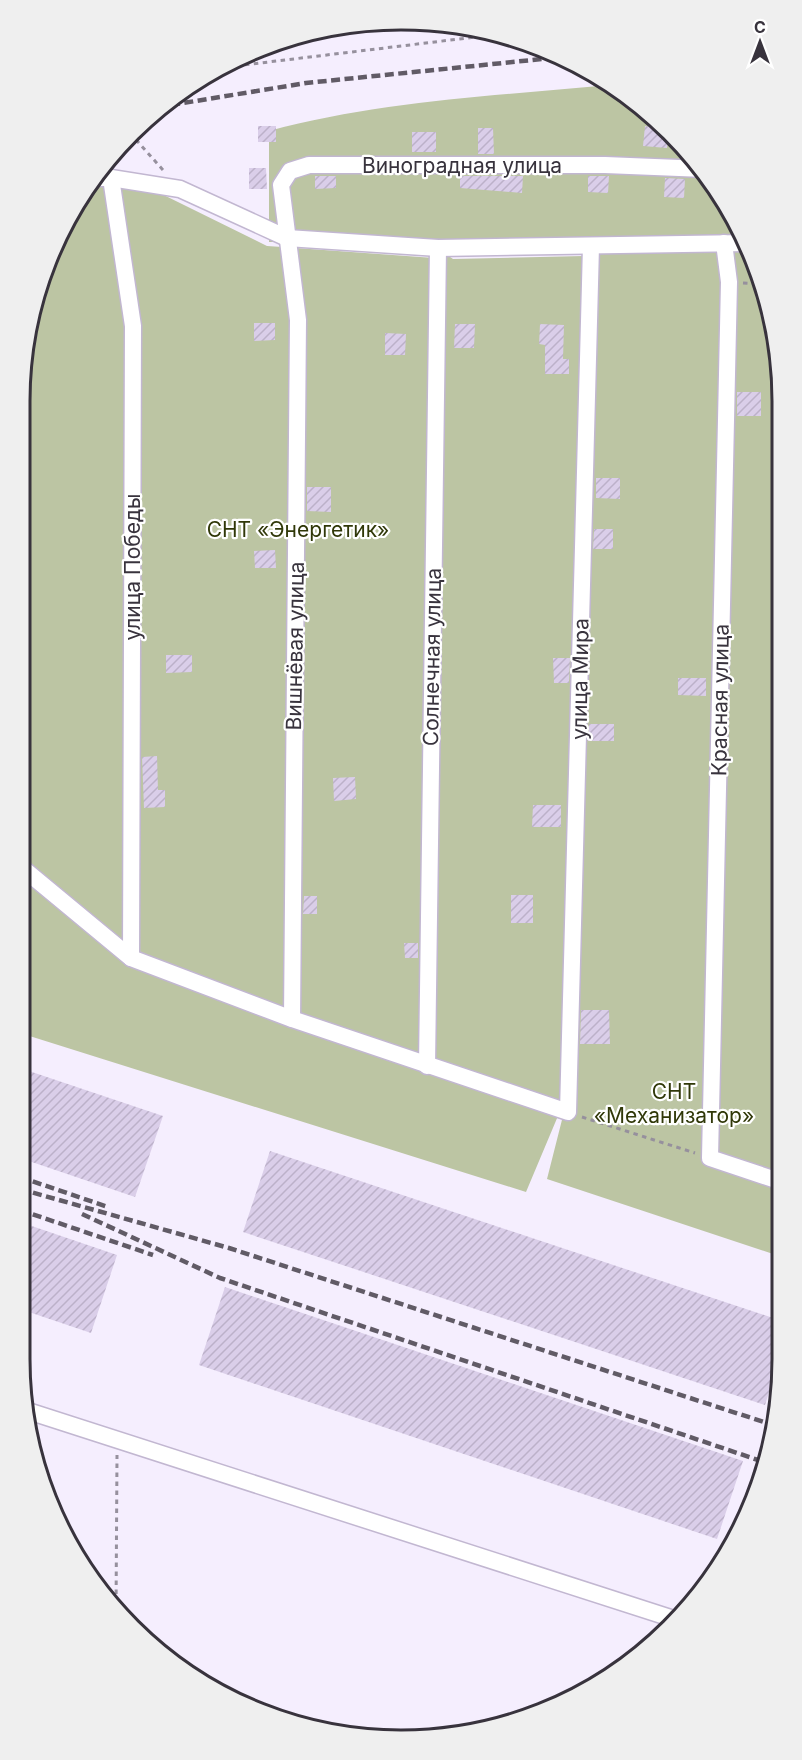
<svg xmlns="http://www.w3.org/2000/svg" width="802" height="1760" viewBox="0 0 802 1760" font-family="Inter,sans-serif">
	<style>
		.garden { fill: #bcc5a3; fill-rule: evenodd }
		.building { fill: url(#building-hatch) }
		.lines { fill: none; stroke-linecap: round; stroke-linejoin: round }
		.minor-casing { stroke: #c2b7d1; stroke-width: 19 }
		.path { stroke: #96909d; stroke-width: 3; stroke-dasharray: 4.5 4.5; stroke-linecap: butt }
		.minor { stroke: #fff; stroke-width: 16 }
		.rail { stroke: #615b66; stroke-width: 4.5; stroke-dasharray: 9 4.5; stroke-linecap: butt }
		.labels { text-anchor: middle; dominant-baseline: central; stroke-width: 4.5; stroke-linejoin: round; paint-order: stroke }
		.street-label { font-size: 21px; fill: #38333d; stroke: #fff }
		.park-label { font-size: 21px; fill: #303808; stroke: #fff }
		.rim { fill: none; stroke: #38333d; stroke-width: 3 }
	</style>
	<defs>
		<pattern id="building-hatch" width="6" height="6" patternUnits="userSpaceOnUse" patternTransform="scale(1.5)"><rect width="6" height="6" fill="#dacee9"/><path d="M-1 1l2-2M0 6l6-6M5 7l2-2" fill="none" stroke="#bcb1c9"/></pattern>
	</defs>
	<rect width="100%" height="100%" fill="#f5eefe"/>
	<path class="garden" d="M 610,85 C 671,120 724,190 753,254 C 765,282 771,321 779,351 L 782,1257 L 547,1179 L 566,1104 L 585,252 L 440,250 L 453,259 L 583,256 L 563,1104 L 526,1192 L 20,1033 L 20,401 L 48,255 L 104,172 L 115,171 L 267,246 L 282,247 L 281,242 L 269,242 L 269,131 C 380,101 496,96 610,85 ZM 289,240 L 436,253 L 434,258 L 296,248 Z"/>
	<g class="building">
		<rect x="258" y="126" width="18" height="16"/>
		<path d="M 645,126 L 663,128 L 669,134 L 667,148 L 643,146 Z"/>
		<path d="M 478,128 L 493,128 L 494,154 L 478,154 Z"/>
		<rect x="412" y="132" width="24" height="20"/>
		<path d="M 249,168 L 266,168 L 267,189 L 249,189 Z"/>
		<path d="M 315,176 L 336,176 L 336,188 L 315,189 Z"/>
		<path d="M 460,176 L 523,176 L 522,193 L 460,188 Z"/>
		<path d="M 588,176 L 609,176 L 608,193 L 588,192 Z"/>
		<path d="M 665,178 L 685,179 L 684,198 L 664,197 Z"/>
		<path d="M 254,323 L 275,323 L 275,340 L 254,341 Z"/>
		<path d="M 455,324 L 475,324 L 474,348 L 454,348 Z"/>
		<path d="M 540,324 L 564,325 L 563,359 L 569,359 L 569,374 L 545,374 L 545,345 L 539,344 Z"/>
		<path d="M 385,333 L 406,334 L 405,355 L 385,355 Z"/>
		<rect x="737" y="392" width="24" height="24"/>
		<path d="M 596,478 L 620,478 L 620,499 L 596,498 Z"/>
		<path d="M 307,487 L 331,487 L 331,512 L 307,511 Z"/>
		<path d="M 594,529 L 613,529 L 613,549 L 593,549 Z"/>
		<path d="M 275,550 L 276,568 L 255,568 L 254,551 Z"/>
		<path d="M 166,655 L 192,655 L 192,672 L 166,673 Z"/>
		<path d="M 553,658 L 570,658 L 569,683 L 554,683 Z"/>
		<path d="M 678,678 L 706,678 L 706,696 L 678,695 Z"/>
		<path d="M 589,724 L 614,724 L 614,741 L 588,741 Z"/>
		<path d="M 157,756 L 158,790 L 165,790 L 165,807 L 144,808 L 142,757 Z"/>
		<path d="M 355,777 L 356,799 L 334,801 L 333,778 Z"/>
		<path d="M 533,805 L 561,805 L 561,827 L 532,827 Z"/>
		<rect x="511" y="895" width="22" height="28"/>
		<path d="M 304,896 L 317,896 L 317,914 L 303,914 Z"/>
		<path d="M 404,943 L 418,943 L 418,958 L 405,958 Z"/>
		<path d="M 581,1010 L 609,1010 L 610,1044 L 580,1044 Z"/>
		<path d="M 20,1068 L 163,1116 L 135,1197 L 20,1158 Z"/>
		<path d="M 270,1151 L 782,1321 L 782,1351 L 765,1405 L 243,1232 Z"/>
		<path d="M 20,1222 L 117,1255 L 91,1333 L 20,1309 Z"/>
		<path d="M 225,1287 L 743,1461 L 717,1539 L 199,1365 Z"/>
	</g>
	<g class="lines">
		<defs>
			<g id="minor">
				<path d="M 101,178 L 111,178 L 180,189 L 287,238 L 438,248 L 747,243"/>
				<path d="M 111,178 L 133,326 L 131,958"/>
				<path d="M 724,243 L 729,282 L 710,1158 L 782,1182"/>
				<path d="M 20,866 L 131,958 L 292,1019 L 568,1112 L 591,246"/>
				<path d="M 292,1019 L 298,320 L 281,185 L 290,171 L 309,165 L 605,165 L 704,169"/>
				<path d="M 427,1066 L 438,248"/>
				<path d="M 28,1411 L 677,1620"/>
			</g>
		</defs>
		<use href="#minor" class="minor-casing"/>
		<g class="path">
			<path d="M 227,67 L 484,36"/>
			<path d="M 130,133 L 163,170"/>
			<path d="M 743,283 L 761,284"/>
			<path d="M 582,1117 L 695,1153"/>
			<path d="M 116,1612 L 117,1455"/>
		</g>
		<use href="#minor" class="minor"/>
		<g class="rail">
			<path d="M 171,105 L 306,83 L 562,57"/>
			<path d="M 20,1177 L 108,1207"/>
			<path d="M 20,1189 L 229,1248 L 770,1424"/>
			<path d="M 20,1210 L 153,1255"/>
			<path d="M 82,1214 L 220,1278 L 758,1460"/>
		</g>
	</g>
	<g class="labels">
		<g class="street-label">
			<text x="462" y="165">Виноградная улица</text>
			<text transform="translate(132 567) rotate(-90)">улица Победы</text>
			<text transform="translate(295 646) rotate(-89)">Вишнёвая улица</text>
			<text transform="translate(432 657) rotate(-89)">Солнечная улица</text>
			<text transform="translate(580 679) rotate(-89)">улица Мира</text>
			<text transform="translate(720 700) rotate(-89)">Красная улица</text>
		</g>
		<g class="park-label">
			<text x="298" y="529">СНТ «Энергетик»</text>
			<text x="674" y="1091">СНТ<tspan x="674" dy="24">«Механизатор»</tspan></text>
		</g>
	</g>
	<path d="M0 0H802V1760H0ZM401 30H401A371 371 0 0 1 772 401V1359A371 371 0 0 1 401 1730H401A371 371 0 0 1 30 1359V401A371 371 0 0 1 401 30Z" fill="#efefef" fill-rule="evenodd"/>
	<path class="rim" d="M401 30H401A371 371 0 0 1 772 401V1359A371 371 0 0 1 401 1730H401A371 371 0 0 1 30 1359V401A371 371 0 0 1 401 30Z"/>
	<g transform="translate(760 42)" stroke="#ffffff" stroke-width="4.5" paint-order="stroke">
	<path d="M0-4.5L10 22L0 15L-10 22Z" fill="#38333d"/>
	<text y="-9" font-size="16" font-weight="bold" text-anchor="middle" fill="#38333d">С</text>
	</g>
</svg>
